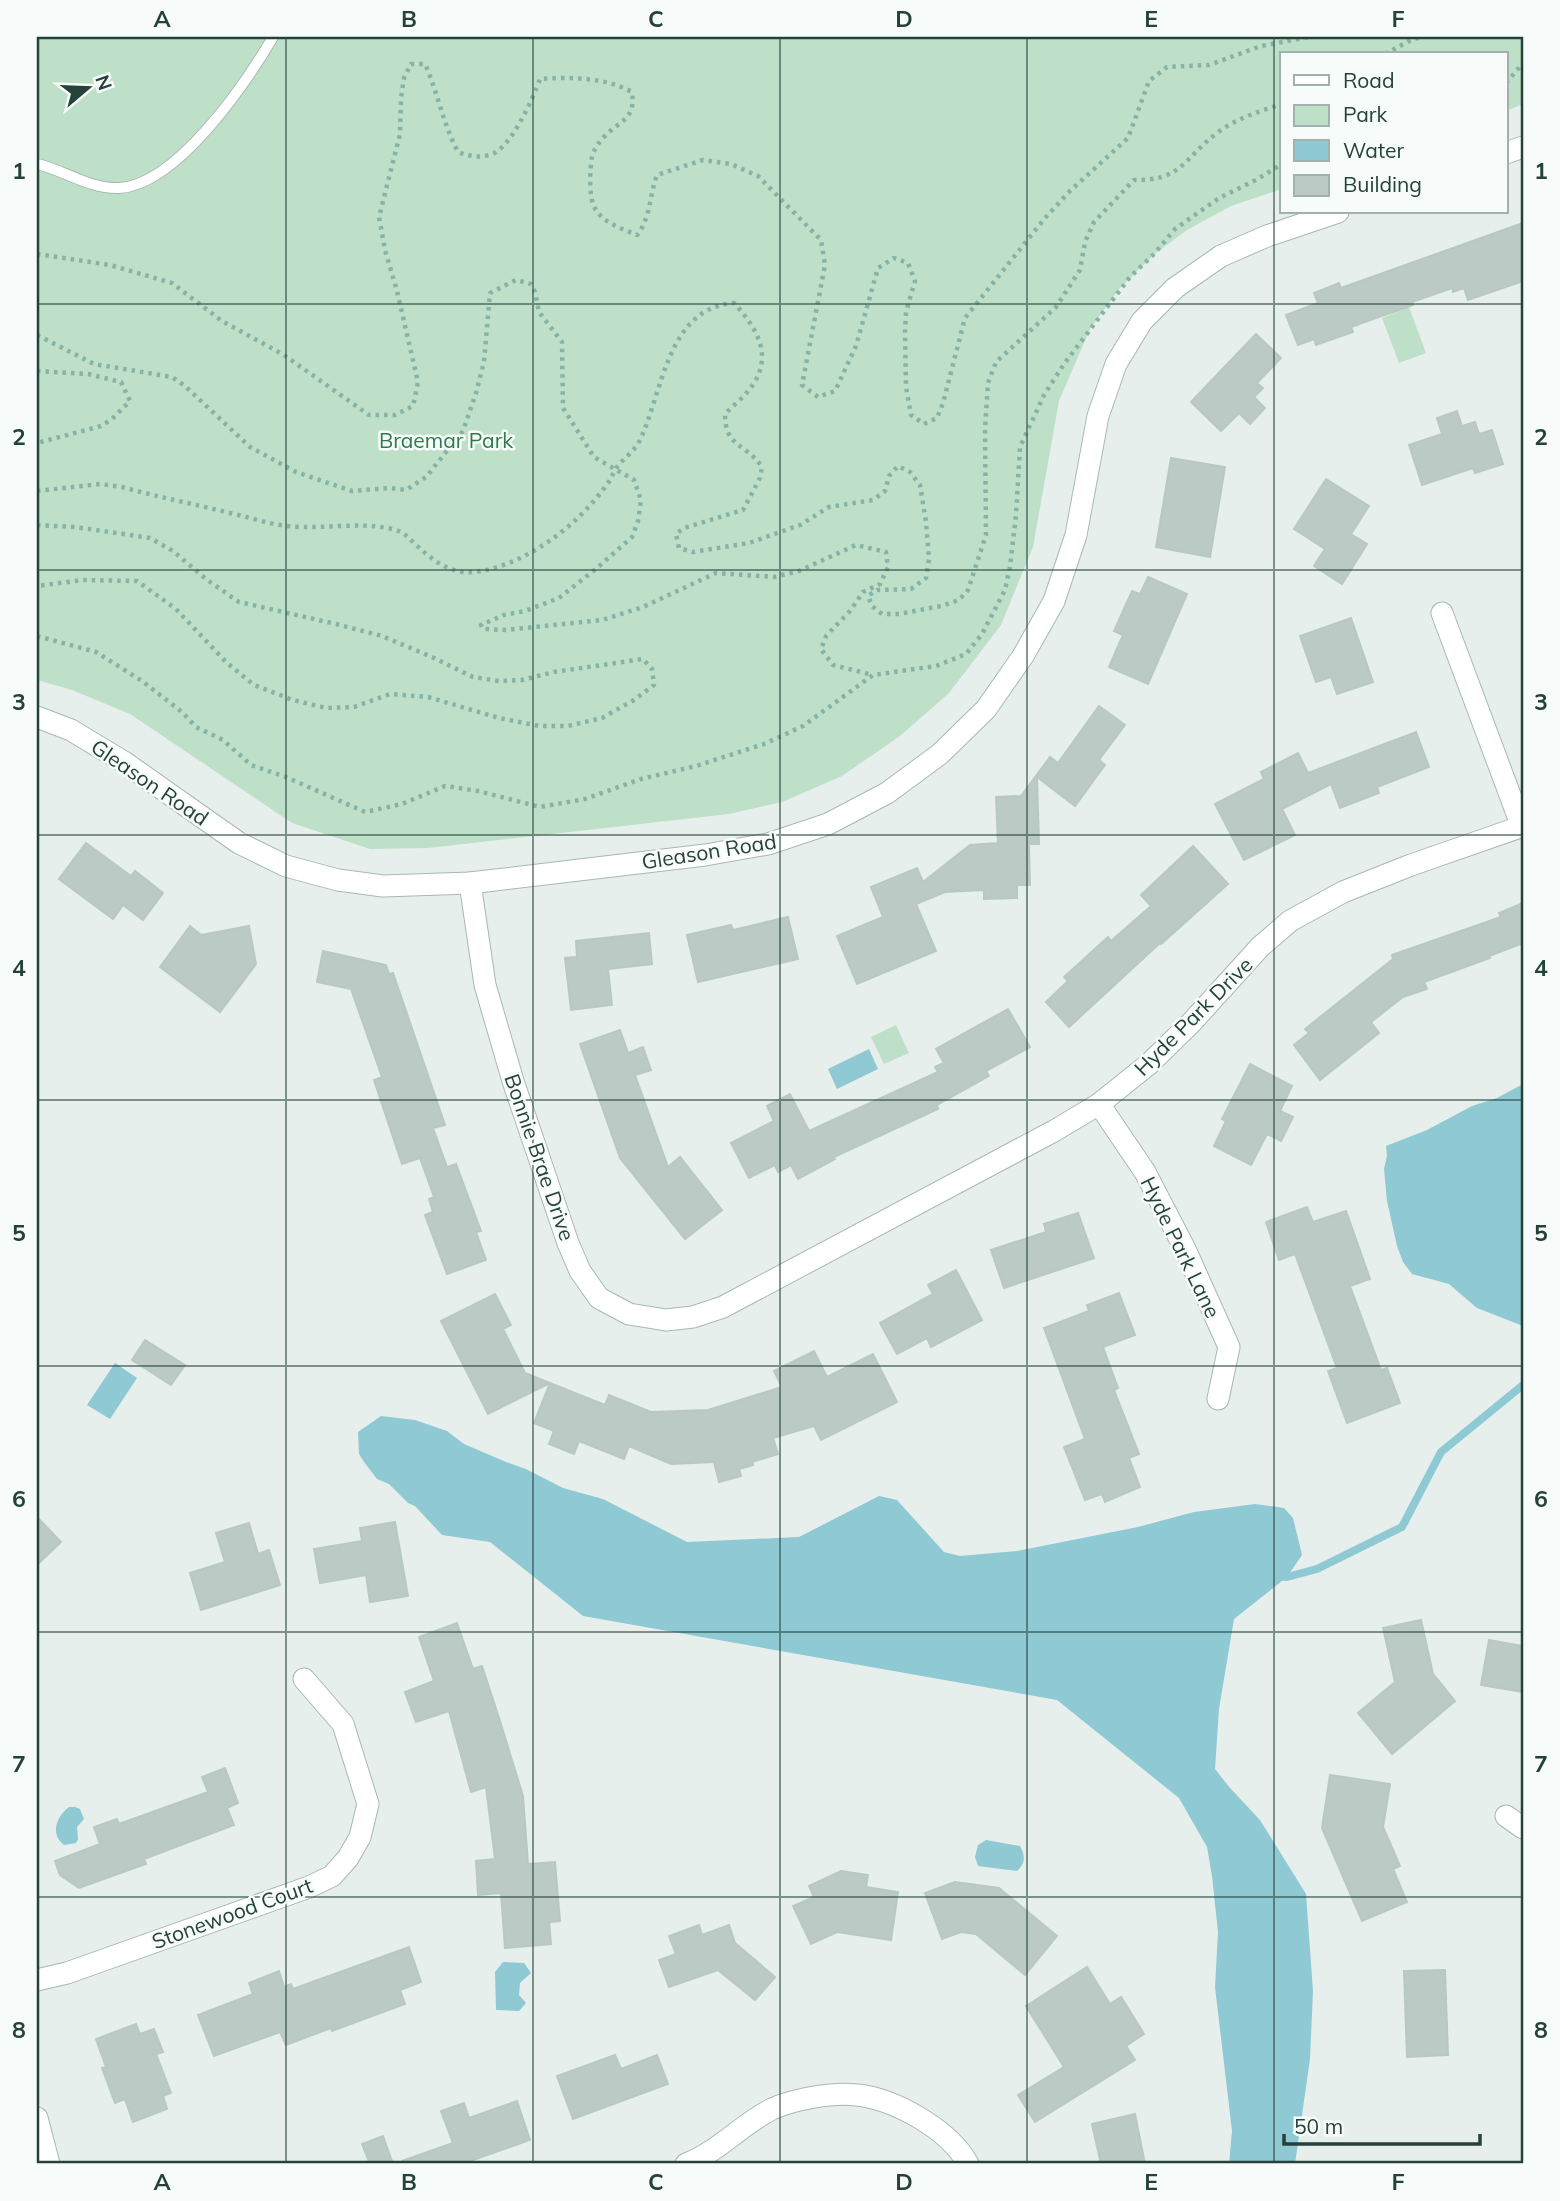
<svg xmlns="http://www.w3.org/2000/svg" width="1560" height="2201" viewBox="0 0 1560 2201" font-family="Mulish,sans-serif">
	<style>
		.green { fill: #bfe0c8 }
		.water { fill: #8ec9d4 }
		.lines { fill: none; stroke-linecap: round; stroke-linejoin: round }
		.stream { stroke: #8ec9d4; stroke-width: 8 }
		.building { fill: #bbcac4; stroke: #b8c9c2; stroke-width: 2 }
		.service-casing { stroke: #a8b8b2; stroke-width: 12 }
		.minor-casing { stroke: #a8b8b2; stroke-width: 23 }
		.tertiary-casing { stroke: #a8b8b2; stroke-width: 23 }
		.path { stroke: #86b3a5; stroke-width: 4.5; stroke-dasharray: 3.5 5; stroke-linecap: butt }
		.service { stroke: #fff; stroke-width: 10 }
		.minor { stroke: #fff; stroke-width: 21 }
		.tertiary { stroke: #fff; stroke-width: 21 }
		.grid { fill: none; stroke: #24423a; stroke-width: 2; stroke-opacity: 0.55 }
		.labels { text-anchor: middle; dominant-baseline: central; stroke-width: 5; stroke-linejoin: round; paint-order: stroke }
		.park-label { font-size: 21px; fill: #2d7a4b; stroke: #f7fbf9 }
		.street-label { font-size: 21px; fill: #24423a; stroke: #f7fbf9 }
		.neatline { fill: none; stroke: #24423a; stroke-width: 2.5 }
		.grid-label { font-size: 23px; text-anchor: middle; font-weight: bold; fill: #24423a }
	</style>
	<rect width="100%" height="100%" fill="#e6efeb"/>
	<g class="green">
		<path d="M 37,37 L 1523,37 L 1523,104 L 1506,111 L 1506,54 L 1282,54 L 1282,189 L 1231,206 L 1187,230 L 1156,253 L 1120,288 L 1090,329 L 1059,401 L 1033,547 L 1001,625 L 949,693 L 900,736 L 842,776 L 782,802 L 729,814 L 428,848 L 370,849 L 292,823 L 130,714 L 72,690 L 37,680 Z"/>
		<path d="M 1409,307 L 1426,353 L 1399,363 L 1382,318 Z"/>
		<path d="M 896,1025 L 909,1053 L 884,1064 L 871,1037 Z"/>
	</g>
	<g class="water">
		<path d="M 869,1049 L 878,1069 L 837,1089 L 828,1069 Z"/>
		<path d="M 1523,1084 L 1523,1326 L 1477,1308 L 1449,1284 L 1412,1274 L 1403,1262 L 1397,1246 L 1387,1201 L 1384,1169 L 1387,1156 L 1386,1146 L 1427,1130 L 1472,1106 L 1497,1098 Z"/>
		<path d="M 115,1363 L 137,1378 L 110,1419 L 87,1405 Z"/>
		<path d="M 381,1416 L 415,1420 L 447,1431 L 464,1444 L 506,1462 L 526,1469 L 563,1488 L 603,1499 L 687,1542 L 799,1537 L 879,1496 L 897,1500 L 944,1552 L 960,1556 L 1017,1551 L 1138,1527 L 1194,1512 L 1255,1504 L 1284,1508 L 1293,1518 L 1302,1555 L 1287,1577 L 1234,1619 L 1219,1709 L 1215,1769 L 1230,1788 L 1260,1820 L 1306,1894 L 1313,1991 L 1310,2059 L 1295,2164 L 1229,2164 L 1232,2131 L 1215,1987 L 1218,1932 L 1212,1876 L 1207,1847 L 1179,1798 L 1057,1700 L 583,1616 L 490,1542 L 442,1535 L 415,1506 L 408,1503 L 389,1484 L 377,1479 L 364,1462 L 359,1454 L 358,1432 Z"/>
		<path d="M 69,1807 L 75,1807 L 80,1809 L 84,1819 L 77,1827 L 78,1839 L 76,1843 L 64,1845 C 50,1834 56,1817 69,1807 Z"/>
		<path d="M 986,1840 L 1020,1846 C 1025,1855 1026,1863 1017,1871 L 978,1866 L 975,1857 L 978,1845 Z"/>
		<path d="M 503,1962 L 524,1963 L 531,1973 L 520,1983 L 519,1995 L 526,2003 L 519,2011 L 496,2010 L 495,1972 Z"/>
	</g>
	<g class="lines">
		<path class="stream" d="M 1276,1576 L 1287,1577 L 1317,1569 L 1402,1527 L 1441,1452 L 1523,1385"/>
	</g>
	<g class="building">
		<path d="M 1523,223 L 1523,281 L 1468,300 L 1464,288 L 1453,292 L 1452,288 L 1412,302 L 1413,305 L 1351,327 L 1353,332 L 1316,345 L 1314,339 L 1298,345 L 1286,315 L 1318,303 L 1314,293 L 1339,283 L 1341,288 Z"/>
		<path d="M 1256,334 L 1281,358 L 1257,383 L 1263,388 L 1254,397 L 1265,408 L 1250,424 L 1239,413 L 1221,431 L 1191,402 Z"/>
		<path d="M 1457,411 L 1462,426 L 1475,422 L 1479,434 L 1492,430 L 1503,464 L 1475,473 L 1473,468 L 1422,485 L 1409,445 L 1442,434 L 1437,418 Z"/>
		<path d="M 1171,458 L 1225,467 L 1210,557 L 1156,547 Z"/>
		<path d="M 1326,479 L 1369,506 L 1351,534 L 1367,544 L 1342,584 L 1314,566 L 1325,549 L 1294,529 Z"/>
		<path d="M 1148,577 L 1187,594 L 1148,684 L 1109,667 L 1123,635 L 1114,631 L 1132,591 L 1140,594 Z"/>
		<path d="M 1351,618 L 1373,682 L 1337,694 L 1331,677 L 1316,682 L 1300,636 Z"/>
		<path d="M 1099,706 L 1125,725 L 1099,760 L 1105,765 L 1075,806 L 1037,777 L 1039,844 L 1029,844 L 1030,885 L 1017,885 L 1017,898 L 984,899 L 984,890 L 945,892 L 916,904 L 936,951 L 857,984 L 837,936 L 883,917 L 871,887 L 917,868 L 923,882 L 970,845 L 998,843 L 996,797 L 1021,796 L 1050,757 L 1058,763 Z"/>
		<path d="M 1416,732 L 1429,767 L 1377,787 L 1379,793 L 1340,808 L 1331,784 L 1282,809 L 1295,835 L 1244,860 L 1215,804 L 1264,779 L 1261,772 L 1298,753 L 1308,773 Z"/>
		<path d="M 86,843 L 131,876 L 135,871 L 163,893 L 143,920 L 123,905 L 113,919 L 59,879 Z"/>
		<path d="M 1193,846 L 1228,884 L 1161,944 L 1160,943 L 1069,1027 L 1046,1002 L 1068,981 L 1064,977 L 1108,937 L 1111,941 L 1151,906 L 1141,895 Z"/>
		<path d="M 1523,903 L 1523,943 L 1489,956 L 1490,958 L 1424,982 L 1427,989 L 1403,997 L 1371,1022 L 1379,1033 L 1320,1080 L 1294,1045 L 1309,1033 L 1305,1029 L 1393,959 L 1392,955 L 1501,917 L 1499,913 Z"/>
		<path d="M 788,917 L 798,959 L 698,982 L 687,935 L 731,925 L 733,930 Z"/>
		<path d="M 190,926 L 201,935 L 249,926 L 256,964 L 220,1012 L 160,967 Z"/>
		<path d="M 649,933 L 652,964 L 608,969 L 612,1005 L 571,1010 L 565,958 L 577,957 L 576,941 Z"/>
		<path d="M 323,951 L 386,965 L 389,974 L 393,973 L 445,1125 L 433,1128 L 447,1167 L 456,1164 L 481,1231 L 476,1232 L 486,1260 L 447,1274 L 425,1215 L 433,1212 L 429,1199 L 434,1197 L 420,1158 L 402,1164 L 374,1080 L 382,1077 L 351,989 L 317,982 Z"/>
		<path d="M 1008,1009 L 1030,1047 L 986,1071 L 989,1076 L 937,1105 L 938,1109 L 834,1157 L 835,1159 L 798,1179 L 791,1165 L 778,1172 L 775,1165 L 749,1178 L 731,1143 L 774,1121 L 767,1106 L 790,1094 L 809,1131 L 938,1072 L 935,1067 L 944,1063 L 936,1049 Z"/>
		<path d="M 620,1030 L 628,1053 L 643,1047 L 651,1070 L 635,1075 L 668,1167 L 680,1157 L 722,1210 L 685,1239 L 620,1158 L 580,1044 Z"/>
		<path d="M 1250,1064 L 1292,1086 L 1280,1111 L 1293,1117 L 1281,1141 L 1267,1134 L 1251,1165 L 1214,1146 L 1226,1121 L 1222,1119 Z"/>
		<path d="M 1307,1207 L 1313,1222 L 1346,1211 L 1370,1279 L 1350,1286 L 1381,1370 L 1387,1368 L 1400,1403 L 1347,1423 L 1328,1371 L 1337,1368 L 1295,1254 L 1279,1260 L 1266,1222 Z"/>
		<path d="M 1078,1213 L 1094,1258 L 1004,1288 L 991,1250 L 1046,1232 L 1044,1224 Z"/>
		<path d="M 956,1270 L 982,1320 L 931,1347 L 927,1338 L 897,1354 L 880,1323 L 933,1294 L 928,1285 Z"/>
		<path d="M 1119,1293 L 1135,1335 L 1103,1347 L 1118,1388 L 1114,1390 L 1139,1454 L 1129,1458 L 1140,1487 L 1105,1502 L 1102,1494 L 1085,1500 L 1064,1447 L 1085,1439 L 1044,1328 L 1089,1311 L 1087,1305 Z"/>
		<path d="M 495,1294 L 511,1325 L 503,1329 L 525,1373 L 550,1383 L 488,1414 L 441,1321 Z"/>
		<path d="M 145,1340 L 185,1365 L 171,1385 L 132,1360 Z"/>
		<path d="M 814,1351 L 827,1377 L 873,1354 L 897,1402 L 821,1440 L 814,1426 L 773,1438 L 778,1454 L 752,1462 L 753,1465 L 739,1469 L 741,1476 L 719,1482 L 714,1462 L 671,1464 L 629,1446 L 624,1459 L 579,1441 L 574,1454 L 549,1444 L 554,1431 L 534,1423 L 550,1383 L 605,1405 L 609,1395 L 651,1412 L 708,1410 L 782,1387 L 774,1371 Z"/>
		<path d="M 37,1517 L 61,1542 L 37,1565 Z"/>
		<path d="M 395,1522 L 408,1596 L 370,1602 L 366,1575 L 320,1583 L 314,1549 L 362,1541 L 360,1528 Z"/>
		<path d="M 249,1523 L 258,1554 L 269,1550 L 280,1585 L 201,1610 L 190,1573 L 225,1562 L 216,1533 Z"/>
		<path d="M 1421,1620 L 1433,1674 L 1455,1701 L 1392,1754 L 1358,1713 L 1395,1682 L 1383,1628 Z"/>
		<path d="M 457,1623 L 473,1669 L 482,1666 L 500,1721 L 523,1796 L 528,1864 L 555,1862 L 560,1921 L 549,1922 L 551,1944 L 505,1948 L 501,1893 L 478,1895 L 476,1861 L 495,1859 L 486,1787 L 471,1792 L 449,1711 L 416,1722 L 405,1692 L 434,1681 L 419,1637 Z"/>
		<path d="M 1489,1640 L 1523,1646 L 1523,1692 L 1481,1685 Z"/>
		<path d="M 225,1768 L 238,1803 L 227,1808 L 234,1825 L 144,1859 L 146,1864 L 79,1888 L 60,1875 L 55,1861 L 100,1844 L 94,1827 L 117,1819 L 119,1824 L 208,1792 L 202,1777 Z"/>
		<path d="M 1330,1775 L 1390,1784 L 1383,1827 L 1400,1866 L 1393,1869 L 1407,1902 L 1362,1921 L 1322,1828 Z"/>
		<path d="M 841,1871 L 868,1875 L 866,1887 L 898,1892 L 891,1940 L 837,1932 L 811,1944 L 793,1906 L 814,1897 L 809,1886 Z"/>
		<path d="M 955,1882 L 999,1888 L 1057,1936 L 1025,1975 L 976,1934 L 961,1932 L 942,1939 L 925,1893 Z"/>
		<path d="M 699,1925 L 702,1935 L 729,1925 L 735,1943 L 775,1977 L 755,2000 L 718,1970 L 669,1987 L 659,1960 L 676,1954 L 669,1936 Z"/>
		<path d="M 409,1947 L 421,1982 L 400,1990 L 405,2004 L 332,2031 L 331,2028 L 286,2045 L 280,2032 L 214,2056 L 198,2015 L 253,1994 L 249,1983 L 279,1971 L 284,1987 L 291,1984 L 293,1989 Z"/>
		<path d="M 1087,1967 L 1110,2004 L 1121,1997 L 1144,2034 L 1126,2046 L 1135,2060 L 1035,2122 L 1018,2095 L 1064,2067 L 1026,2006 Z"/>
		<path d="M 1445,1970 L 1448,2055 L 1407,2057 L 1404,1971 Z"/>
		<path d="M 136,2024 L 140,2034 L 154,2029 L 163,2052 L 156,2054 L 171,2093 L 163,2096 L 167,2109 L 133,2122 L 125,2099 L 115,2103 L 102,2068 L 106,2067 L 96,2039 Z"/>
		<path d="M 615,2055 L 621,2069 L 657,2055 L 668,2084 L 573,2119 L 557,2076 Z"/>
		<path d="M 517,2101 L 530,2140 L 462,2164 L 402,2164 L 402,2161 L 453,2143 L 441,2111 L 464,2103 L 469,2118 Z"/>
		<path d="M 1135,2114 L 1145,2164 L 1101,2164 L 1092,2124 Z"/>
		<path d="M 383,2136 L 393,2164 L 370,2164 L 362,2144 Z"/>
	</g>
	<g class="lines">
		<defs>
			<path id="service" d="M 37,164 C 64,170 89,189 119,188 C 177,185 246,83 273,37"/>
			<g id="minor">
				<path d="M 1442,613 L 1522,827"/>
				<path d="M 470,883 L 485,985 L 513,1081 L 568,1243 L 580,1271 L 599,1298 L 629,1314 L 666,1320 L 693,1317 L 723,1307 L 1054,1131 L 1099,1104 L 1149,1064 L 1191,1023 L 1260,947 L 1290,921 L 1343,892 L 1411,865 L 1523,826"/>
				<path d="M 1099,1104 L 1145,1172 L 1185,1249 L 1229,1347 L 1218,1399"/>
				<path d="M 1506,1816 L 1523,1828"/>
				<path d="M 37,1980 L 67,1973 L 309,1887 L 332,1876 L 348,1858 L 360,1837 L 368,1804 L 343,1724 L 304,1679"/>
				<path d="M 37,2118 L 49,2164"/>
				<path d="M 686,2164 C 718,2152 742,2124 772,2109 C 794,2099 833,2092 857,2095 C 895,2099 950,2130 968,2164"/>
			</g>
			<g id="tertiary">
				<path d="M 1506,153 L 1523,147"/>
				<path d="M 37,717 L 71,730 L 124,762 L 239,843 L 286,866 L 338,880 L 383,886 L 470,883 L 705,855 L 768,844 L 828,824 L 887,793 L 940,754 L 986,709 L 1023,656 L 1054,601 L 1076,535 L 1098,416 L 1116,364 L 1142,321 L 1175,288 L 1221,256 L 1267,236 L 1338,212"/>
			</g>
		</defs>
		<use href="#service" class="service-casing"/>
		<use href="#minor" class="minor-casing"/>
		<use href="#tertiary" class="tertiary-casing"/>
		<g class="path">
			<path d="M 1385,54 L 1411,40 L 1422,37"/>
			<path d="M 1506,83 L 1523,63"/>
			<path d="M 37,254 L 110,265 L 172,283 L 222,321 L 284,355 L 369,415 L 395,415 L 413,406 L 418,382 L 397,291 L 385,250 L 379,217 L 400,134 L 401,98 L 404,78 L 411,64 L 425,64 C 438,93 443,124 458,152 C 469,156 478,158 490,155 C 511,149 533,98 540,79 C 570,77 605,77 632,92 C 636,121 619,120 603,138 C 599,142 593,151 592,157 C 590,169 588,199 596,210 C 605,224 623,229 637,235 C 651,218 649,196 657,175 L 703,160 L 731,164 L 758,176 L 821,240 L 825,265 L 802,385 L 818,397 L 835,391 L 856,346 L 878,268 L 894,258 L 908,263 L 915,281 L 906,312 L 905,331 L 906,387 L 911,415 L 924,424 L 937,418 L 943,403 L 965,318 L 1045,218 L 1070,191 L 1128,138 L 1149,81 L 1167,67 L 1209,65 L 1261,46 L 1309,37"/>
			<path d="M 37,335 L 94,364 L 172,377 L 185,386 L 250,447 L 296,472 L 352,491 L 389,488 L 406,490 L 426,477 L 463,431 L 476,393 L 484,362 L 490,293 L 516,280 L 531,284 L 535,292 L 539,312 L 562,342 L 563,408 L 594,457 L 634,480 L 641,500 L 638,521 L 632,537 L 597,568 L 559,598 L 525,611 L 504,615 L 481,625 L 483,629 L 506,630 L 602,620 L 643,607 L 716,573 L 774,577 L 799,571 L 856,545 L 886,552 L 888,567 L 880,584 L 863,592 L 850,611 L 826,636 L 821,649 L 833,665 L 873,675"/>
			<path d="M 37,371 L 88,374 L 121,382 L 130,401 L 112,419 L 101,426 L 37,443"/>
			<path d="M 37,491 L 100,484 L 122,487 C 158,497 194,504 230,513 C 249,517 268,524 287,526 C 322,530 358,521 392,529 C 402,531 407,536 414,543 C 431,559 449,574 473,572 C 524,567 579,525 607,484 C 611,480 612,475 615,470 C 621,460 633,453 639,442 C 663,394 666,308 734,303 C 756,327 774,355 752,386 C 745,396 734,405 725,414 C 725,448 746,443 762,467 L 760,478 L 743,510 L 684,528 L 676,534 L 679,548 L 693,552 L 749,543 L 800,525 L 829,507 L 873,500 L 885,491 L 889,476 L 898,466 L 910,472 L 920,485 L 926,522 L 929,559 L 926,578 L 911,589 L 877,590 L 868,596 L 872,606 L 882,614 L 899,614 L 941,606 L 959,600 L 968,590 L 986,535 L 985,429 L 988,383 L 996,362 L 1056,307 L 1080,270 L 1085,242 L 1094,222 L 1134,180 C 1182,181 1183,159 1217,133 C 1235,119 1260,111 1282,104"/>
			<path d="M 37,525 L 75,527 L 150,538 L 173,551 L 206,579 L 239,602 L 336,624 L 382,636 L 432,657 L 473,677 L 499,681 L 522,680 L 554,672 L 643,659 L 652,669 L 654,685 L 634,700 L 602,718 L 568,726 L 539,726 L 499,718 L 428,697 L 390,694 L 354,707 L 326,708 L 293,700 L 254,685 L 226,662 L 176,609 L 137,581 L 83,580 L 37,586"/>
			<path d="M 37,636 L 96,652 L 142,681 L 182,712 L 196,727 L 223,740 L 251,765 L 286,777 L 365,812 L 402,804 L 445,786 L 478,791 L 540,807 L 585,799 L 641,779 L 696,766 L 764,744 L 803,726 L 873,675 L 936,666 L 966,654 L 982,634 L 1005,590 L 1010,567 L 1016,515 L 1020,447 L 1044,395 L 1064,364 L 1130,277 L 1154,254 L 1175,229 L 1219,198 L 1256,180 L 1282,164"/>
		</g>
		<use href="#service" class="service"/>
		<use href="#minor" class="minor"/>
		<use href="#tertiary" class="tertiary"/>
	</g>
	<path class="grid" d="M 286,37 L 286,2164M 533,37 L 533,2164M 780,37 L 780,2164M 1027,37 L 1027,2164M 1274,37 L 1274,2164M 37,304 L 1523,304M 37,570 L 1523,570M 37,835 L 1523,835M 37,1100 L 1523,1100M 37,1366 L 1523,1366M 37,1632 L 1523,1632M 37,1897 L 1523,1897"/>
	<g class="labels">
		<g class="park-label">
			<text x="446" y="440">Braemar Park</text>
		</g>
		<g class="street-label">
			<text transform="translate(150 782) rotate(34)">Gleason Road</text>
			<text transform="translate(709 851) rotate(-9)">Gleason Road</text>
			<text transform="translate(1193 1016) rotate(-45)">Hyde Park Drive</text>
			<text transform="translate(540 1157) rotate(71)">Bonnie Brae Drive</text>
			<text transform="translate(1181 1247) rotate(64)">Hyde Park Lane</text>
			<text transform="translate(232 1913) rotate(-20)">Stonewood Court</text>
		</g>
	</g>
	<rect width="1560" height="2201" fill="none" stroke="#f7fbf9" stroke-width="77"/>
	<rect x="1280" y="52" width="228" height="161" fill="#f7fbf9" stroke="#a3b1ad" stroke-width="2"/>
	<rect x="1294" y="75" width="35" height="10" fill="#ffffff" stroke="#a3b1ad" stroke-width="2"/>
	<text x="1343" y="88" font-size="21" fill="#24423a">Road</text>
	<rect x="1294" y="105" width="35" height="21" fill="#bfe0c8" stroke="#a3b1ad" stroke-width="2"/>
	<text x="1343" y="122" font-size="21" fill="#24423a">Park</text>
	<rect x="1294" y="140" width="35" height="21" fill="#8ec9d4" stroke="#a3b1ad" stroke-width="2"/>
	<text x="1343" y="158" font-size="21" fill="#24423a">Water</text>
	<rect x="1294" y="175" width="35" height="21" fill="#bbcac4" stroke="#a3b1ad" stroke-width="2"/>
	<text x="1343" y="192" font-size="21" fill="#24423a">Building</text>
	<g transform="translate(88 88) rotate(71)" stroke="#f7fbf9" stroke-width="5" paint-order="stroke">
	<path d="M0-5L12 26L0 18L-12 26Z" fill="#24423a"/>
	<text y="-10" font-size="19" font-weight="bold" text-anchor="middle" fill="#24423a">N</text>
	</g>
	<path d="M1284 2134v10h196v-10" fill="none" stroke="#24423a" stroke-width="3.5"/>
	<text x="1294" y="2134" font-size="21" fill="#24423a" stroke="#f7fbf9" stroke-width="5" paint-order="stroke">50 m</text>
	<rect x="38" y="38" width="1484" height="2124" class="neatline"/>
	<g class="grid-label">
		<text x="162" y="27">A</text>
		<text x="409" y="27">B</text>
		<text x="656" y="27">C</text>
		<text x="904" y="27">D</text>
		<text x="1151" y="27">E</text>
		<text x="1398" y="27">F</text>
		<text x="19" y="179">1</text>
		<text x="1541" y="179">1</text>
		<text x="19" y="445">2</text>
		<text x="1541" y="445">2</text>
		<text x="19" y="710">3</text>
		<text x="1541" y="710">3</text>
		<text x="19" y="976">4</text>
		<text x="1541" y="976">4</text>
		<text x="19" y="1241">5</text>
		<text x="1541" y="1241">5</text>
		<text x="19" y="1507">6</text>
		<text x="1541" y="1507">6</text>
		<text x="19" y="1772">7</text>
		<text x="1541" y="1772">7</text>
		<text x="19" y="2038">8</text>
		<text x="1541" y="2038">8</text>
		<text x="162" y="2190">A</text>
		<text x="409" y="2190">B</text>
		<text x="656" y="2190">C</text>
		<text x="904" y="2190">D</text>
		<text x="1151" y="2190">E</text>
		<text x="1398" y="2190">F</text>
	</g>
</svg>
